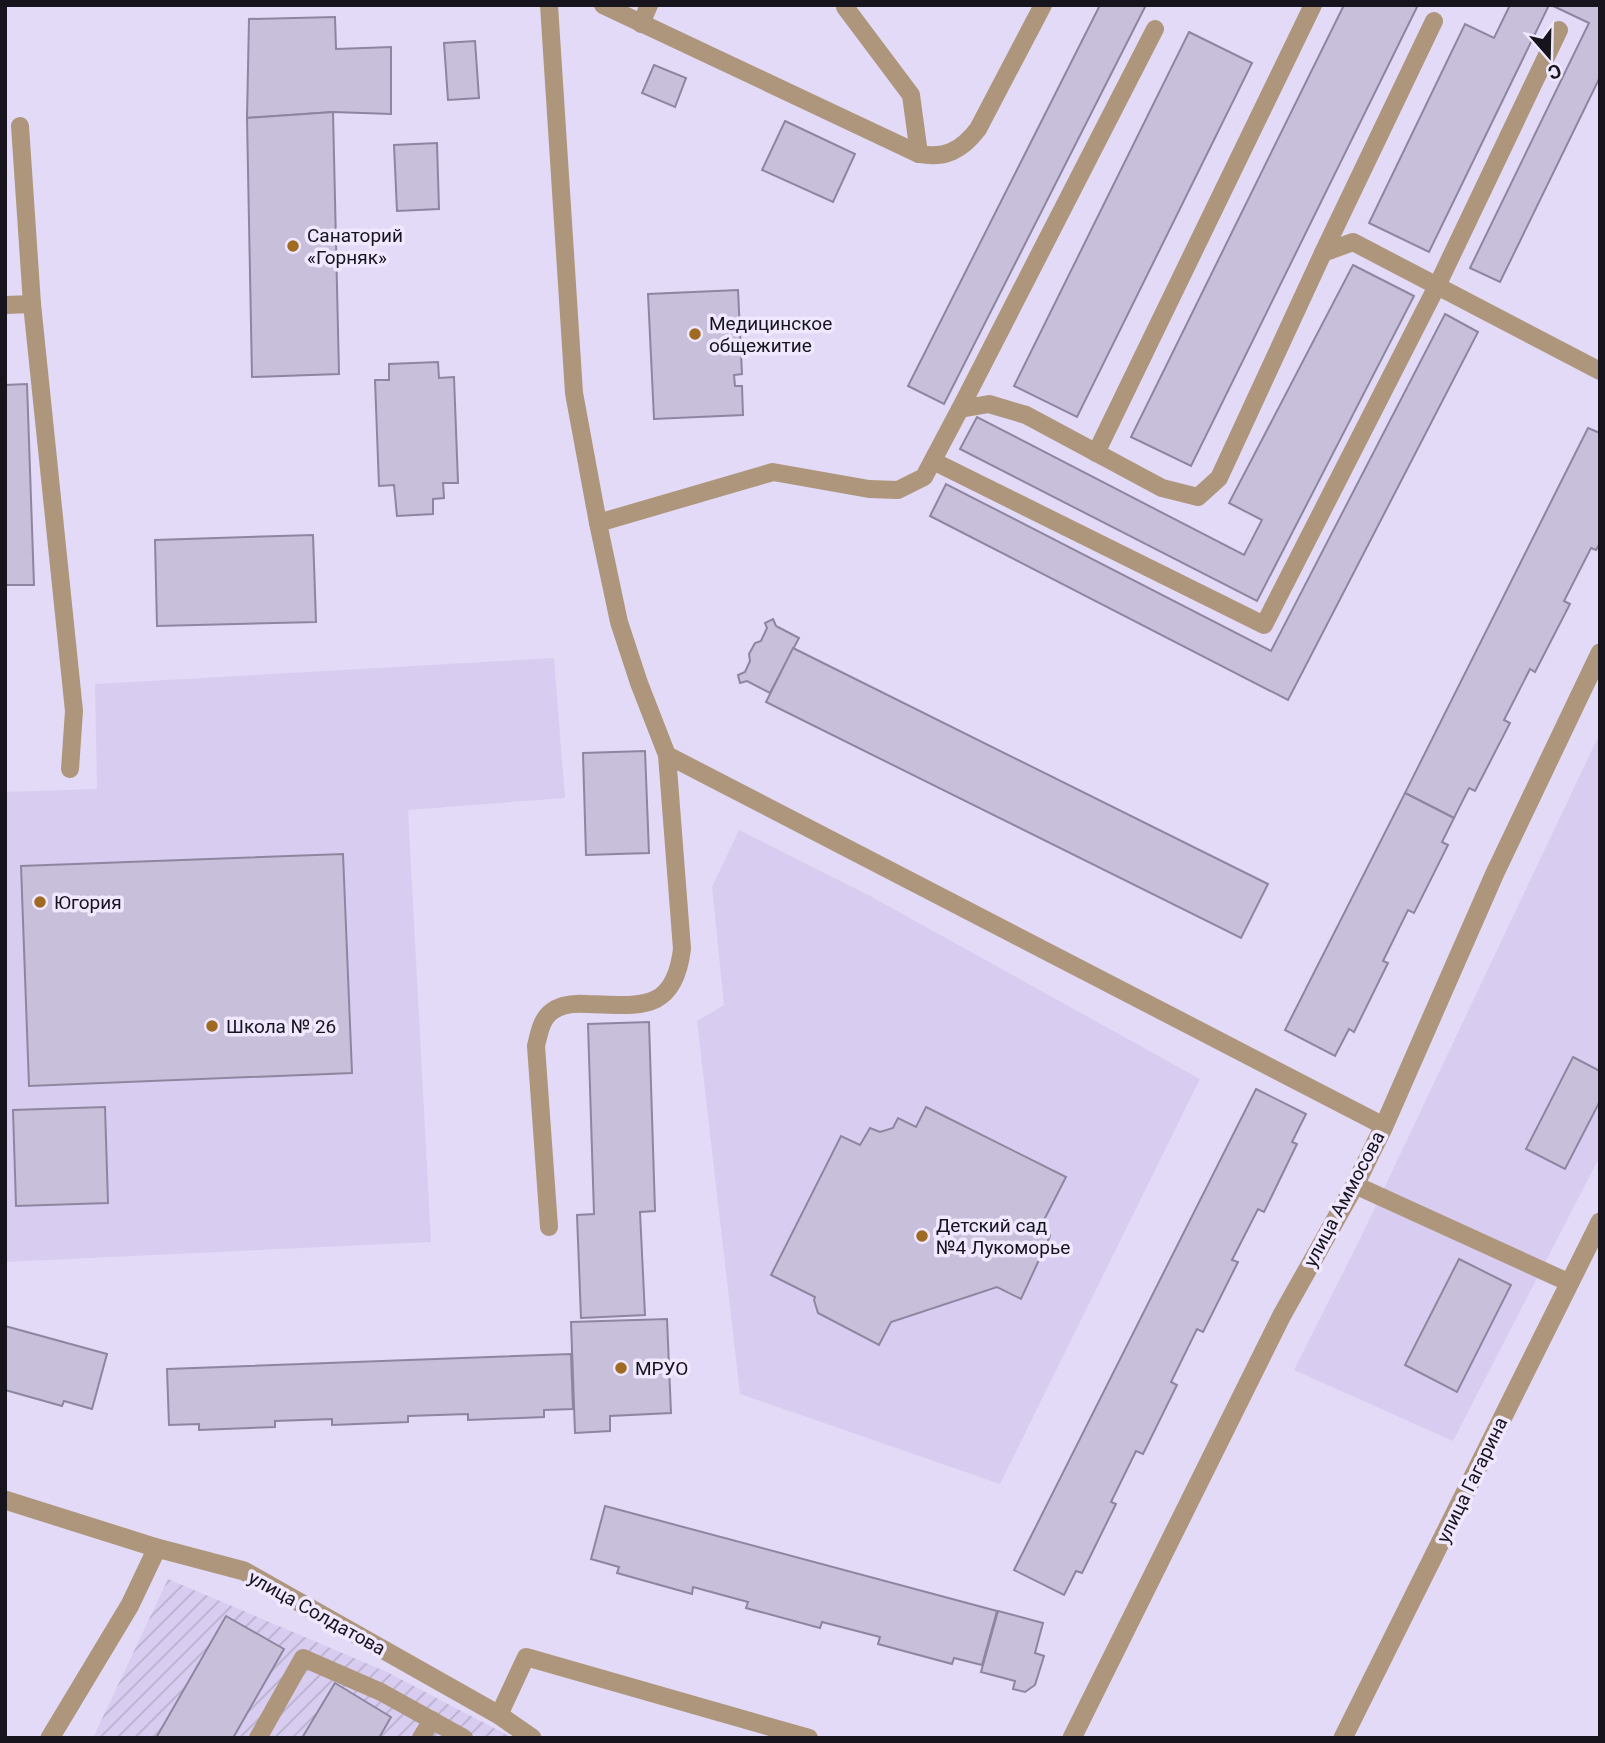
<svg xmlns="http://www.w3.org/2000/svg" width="1605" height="1743" viewBox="0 0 1605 1743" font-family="Roboto,sans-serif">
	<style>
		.built { fill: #d8cdf0 }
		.industrial { fill: url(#industrial-furrows) }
		.building { fill: #c8bfda; stroke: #8e86a0; stroke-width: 2 }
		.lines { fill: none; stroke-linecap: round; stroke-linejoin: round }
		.service { stroke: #ae967c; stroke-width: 18 }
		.minor { stroke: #ae967c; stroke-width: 19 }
		.tertiary { stroke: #ae967c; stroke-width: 19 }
		.poi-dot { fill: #9f6a22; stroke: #efe8ff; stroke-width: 2.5 }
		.labels { text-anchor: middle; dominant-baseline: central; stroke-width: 7; stroke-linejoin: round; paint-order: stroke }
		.poi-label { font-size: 19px; fill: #17141e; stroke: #efe8ff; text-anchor: start }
		.street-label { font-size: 19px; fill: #17141e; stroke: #efe8ff }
	</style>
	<defs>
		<pattern id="industrial-furrows" width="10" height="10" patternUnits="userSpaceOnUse" patternTransform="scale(1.75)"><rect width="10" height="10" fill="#d8cdf0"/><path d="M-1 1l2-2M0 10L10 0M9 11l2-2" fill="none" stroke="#b9afcd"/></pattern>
	</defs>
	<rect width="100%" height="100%" fill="#e2daf6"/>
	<g class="built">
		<path d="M 554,658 L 565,798 L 408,810 L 431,1242 L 5,1262 L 5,792 L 97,789 L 95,684 Z"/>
		<path d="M 1600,733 L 1600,1156 L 1453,1441 L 1294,1370 L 1360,1239 Z"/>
		<path d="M 739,830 L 872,897 L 1200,1079 L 1000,1484 L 740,1394 L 697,1021 L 724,1005 L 712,887 Z"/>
	</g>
	<path class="industrial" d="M 168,1579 L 387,1672 L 513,1738 L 93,1738 Z"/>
	<g class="building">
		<path d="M 1100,5 L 1146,5 L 944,404 L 908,386 Z"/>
		<path d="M 1344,5 L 1418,5 L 1191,466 L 1131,437 Z"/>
		<path d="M 1510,5 L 1549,5 L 1429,252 L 1369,223 L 1465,24 L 1494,38 Z"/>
		<path d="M 1551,5 L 1600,5 L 1600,77 L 1500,282 L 1470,268 L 1589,23 Z"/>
		<path d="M 335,17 L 336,49 L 391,47 L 391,114 L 333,112 L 247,118 L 249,19 Z"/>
		<path d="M 1189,32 L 1252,63 L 1077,417 L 1014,386 Z"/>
		<path d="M 475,41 L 479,98 L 448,100 L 444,43 Z"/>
		<path d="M 654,65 L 686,78 L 675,107 L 642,93 Z"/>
		<path d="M 333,112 L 339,374 L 252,377 L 247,118 Z"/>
		<path d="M 785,121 L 855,154 L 833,202 L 762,170 Z"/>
		<path d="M 437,143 L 439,209 L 397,211 L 394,145 Z"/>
		<path d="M 1353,265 L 1414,296 L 1257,601 L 960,449 L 977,417 L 1244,555 L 1262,520 L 1229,503 Z"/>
		<path d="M 738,290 L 742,374 L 734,375 L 735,386 L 742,386 L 743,415 L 654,419 L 648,294 Z"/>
		<path d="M 1445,314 L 1478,332 L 1288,700 L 930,516 L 946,484 L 1271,651 Z"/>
		<path d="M 438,362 L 439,378 L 454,377 L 458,483 L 443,483 L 444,498 L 433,499 L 433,514 L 397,516 L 394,485 L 379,486 L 375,380 L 389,380 L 389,364 Z"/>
		<path d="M 27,384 L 34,585 L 5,585 L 5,385 Z"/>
		<path d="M 1588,428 L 1600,433 L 1600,543 L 1596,550 L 1591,548 L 1564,601 L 1570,604 L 1535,672 L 1530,669 L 1504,720 L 1510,723 L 1475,791 L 1469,788 L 1454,818 L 1405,793 Z"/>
		<path d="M 313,535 L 316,622 L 157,626 L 155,540 Z"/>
		<path d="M 773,619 L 776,626 L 799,638 L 770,693 L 747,681 L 740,683 L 738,675 L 745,672 L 750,661 L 749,654 L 755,643 L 761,641 L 767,628 L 765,623 Z"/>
		<path d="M 793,648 L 1268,884 L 1241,938 L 766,702 Z"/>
		<path d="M 645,751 L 649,853 L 586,855 L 583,753 Z"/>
		<path d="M 1405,793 L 1454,818 L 1442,842 L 1448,845 L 1414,913 L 1408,910 L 1383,961 L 1388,963 L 1354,1032 L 1349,1029 L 1335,1056 L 1285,1030 Z"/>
		<path d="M 343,854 L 352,1073 L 29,1086 L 21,866 Z"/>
		<path d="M 649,1022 L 655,1211 L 640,1212 L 645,1315 L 581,1318 L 577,1215 L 594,1214 L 588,1024 Z"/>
		<path d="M 1573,1057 L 1600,1071 L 1600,1101 L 1565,1169 L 1526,1149 Z"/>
		<path d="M 1256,1089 L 1306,1114 L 1292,1142 L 1297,1144 L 1264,1212 L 1258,1209 L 1232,1260 L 1238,1262 L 1203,1332 L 1197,1329 L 1171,1382 L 1177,1385 L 1143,1454 L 1136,1451 L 1111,1502 L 1116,1504 L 1082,1573 L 1076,1571 L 1064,1595 L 1014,1570 Z"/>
		<path d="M 105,1107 L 108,1203 L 16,1206 L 13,1110 Z"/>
		<path d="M 926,1107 L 1066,1177 L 1043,1222 L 1046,1224 L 1050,1236 L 1021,1299 L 997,1287 L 891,1322 L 879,1345 L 818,1313 L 814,1300 L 815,1297 L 771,1275 L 841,1136 L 860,1145 L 870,1128 L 880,1132 L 893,1128 L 898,1118 L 916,1127 Z"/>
		<path d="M 1459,1259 L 1511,1285 L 1457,1392 L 1405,1365 Z"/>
		<path d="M 667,1319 L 671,1413 L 610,1416 L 610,1431 L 575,1433 L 571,1322 Z"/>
		<path d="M 5,1326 L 107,1354 L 92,1409 L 64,1401 L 62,1406 L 5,1390 Z"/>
		<path d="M 571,1354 L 573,1409 L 544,1410 L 544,1417 L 468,1420 L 468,1414 L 408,1416 L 408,1422 L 332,1425 L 332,1419 L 275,1421 L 275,1427 L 199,1430 L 199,1424 L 169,1425 L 167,1369 Z"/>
		<path d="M 605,1506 L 997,1611 L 982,1665 L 954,1658 L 952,1664 L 878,1644 L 880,1637 L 822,1622 L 820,1628 L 746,1608 L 748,1602 L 693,1587 L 692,1594 L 617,1573 L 619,1567 L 591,1559 Z"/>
		<path d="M 998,1611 L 1043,1623 L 1035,1653 L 1044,1656 L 1035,1685 L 1025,1692 L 1013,1689 L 1015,1681 L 981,1672 Z"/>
		<path d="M 226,1616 L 284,1649 L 233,1738 L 156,1738 Z"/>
		<path d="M 335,1683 L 391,1717 L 379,1738 L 302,1738 Z"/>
	</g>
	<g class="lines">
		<g class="service">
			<path d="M 549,5 L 574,393 L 598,523 L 619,622 L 639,683 L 667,755 L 1384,1126"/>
			<path d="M 603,5 L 919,154 C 945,159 962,150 978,129 L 1043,5"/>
			<path d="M 845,5 L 845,7 L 911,95 L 919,154"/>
			<path d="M 641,24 L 649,5"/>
			<path d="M 20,126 L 32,304 L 74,711 L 70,769"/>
			<path d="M 1323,253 L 1434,21"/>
			<path d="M 5,305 L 32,304"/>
			<path d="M 960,409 L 1155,29"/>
			<path d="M 1096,453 L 1313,5"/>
			<path d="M 933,461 L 1264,625 L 1437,286 L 1559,30"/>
			<path d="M 598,523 L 773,472 L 869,489 L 898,490 L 924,477 L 960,409 L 989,404 L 1026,415 L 1162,488 L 1198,497 L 1219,478 L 1323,253 L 1353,242 L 1600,371"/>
			<path d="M 1355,1185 L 1570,1283"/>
			<path d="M 549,1227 L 536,1046 C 539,1034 541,1020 551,1012 C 561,1004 575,1003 587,1004 C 639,1005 674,1014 682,949 L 667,755"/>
			<path d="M 499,1715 L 526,1657 L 809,1738"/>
			<path d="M 258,1738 L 303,1658 L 381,1692 L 464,1738"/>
			<path d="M 421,1738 L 432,1720"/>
		</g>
		<g class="minor">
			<path d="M 5,1500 L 157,1548"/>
			<path d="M 1072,1738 L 1282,1315 L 1355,1185 L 1384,1126 L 1495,873 L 1600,653"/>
		</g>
		<g class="tertiary">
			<path d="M 50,1738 L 130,1605 L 157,1548 L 244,1571 L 499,1715 L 532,1738"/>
			<path d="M 1343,1738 L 1600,1222"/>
		</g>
	</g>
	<g class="poi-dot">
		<circle cx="293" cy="246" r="7"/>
		<circle cx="695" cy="334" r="7"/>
		<circle cx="40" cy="902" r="7"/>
		<circle cx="212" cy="1026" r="7"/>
		<circle cx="922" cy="1236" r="7"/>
		<circle cx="621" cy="1368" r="7"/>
	</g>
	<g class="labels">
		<g class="poi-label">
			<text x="307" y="235">Санаторий<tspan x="307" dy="22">«Горняк»</tspan></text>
			<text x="709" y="323">Медицинское<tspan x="709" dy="22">общежитие</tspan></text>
			<text x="54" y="902">Югория</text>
			<text x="226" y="1026">Школа № 26</text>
			<text x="936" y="1225">Детский сад<tspan x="936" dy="22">№4 Лукоморье</tspan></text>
			<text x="635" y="1368">МРУО</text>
		</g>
		<g class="street-label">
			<text transform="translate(1344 1199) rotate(-62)">улица Аммосова</text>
			<text transform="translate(1472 1480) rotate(-64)">улица Гагарина</text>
			<text transform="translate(317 1613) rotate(29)">улица Солдатова</text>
		</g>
	</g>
	<rect width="1605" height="1743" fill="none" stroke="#17141e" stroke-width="14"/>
	<g transform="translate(1549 56) rotate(160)" stroke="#efe8ff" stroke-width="5" paint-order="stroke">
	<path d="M0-5L12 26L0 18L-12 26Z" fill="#17141e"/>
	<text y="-10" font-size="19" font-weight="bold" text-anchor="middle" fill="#17141e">С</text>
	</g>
</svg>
